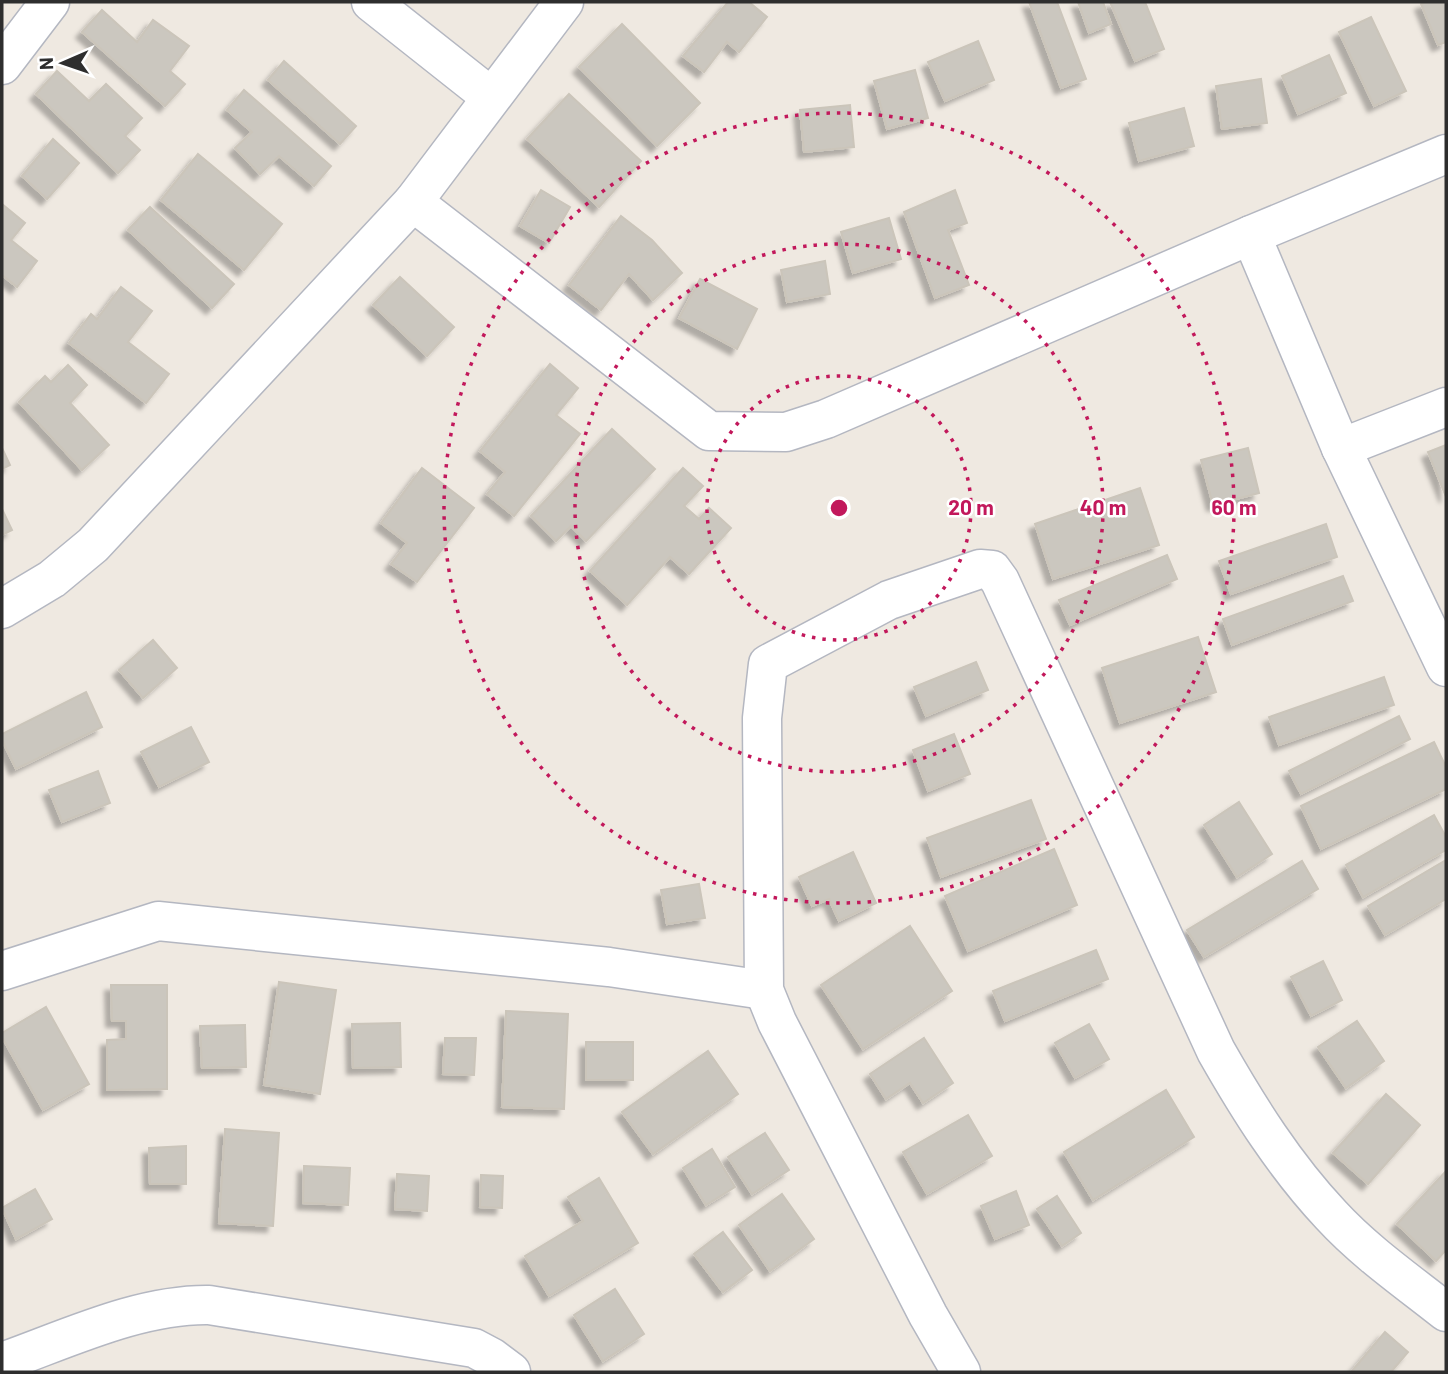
<svg xmlns="http://www.w3.org/2000/svg" width="1448" height="1374" viewBox="0 0 1448 1374" font-family="Barlow,sans-serif">
	<style>
		.building { fill: #cbc7bf; stroke: #cbc5ba; stroke-width: 2; filter: url(#shadow) }
		.lines { fill: none; stroke-linecap: round; stroke-linejoin: round }
		.minor-casing { stroke: #b4b7c1; stroke-width: 41 }
		.minor { stroke: #fff; stroke-width: 38 }
		.ring { fill: none; stroke: #c2185b; stroke-width: 3.5; stroke-dasharray: 3.5 7 }
		.centre { fill: #c2185b; stroke: #fff; stroke-width: 3.5 }
		.ring-label { font-size: 21px; text-anchor: middle; font-weight: bold; fill: #c2185b; stroke: #fff; stroke-width: 5; stroke-linejoin: round; paint-order: stroke }
	</style>
	<defs>
		<filter id="shadow"><feDropShadow dx="-6" dy="6" stdDeviation="2" flood-color="#0004"/></filter>
	</defs>
	<rect width="100%" height="100%" fill="#efe9e1"/>
	<g class="building">
		<path d="M 728,2 L 749,2 L 767,17 L 739,52 L 727,42 L 704,72 L 683,56 Z"/>
		<path d="M 1029,2 L 1057,2 L 1086,79 L 1061,88 Z"/>
		<path d="M 1078,2 L 1103,2 L 1111,24 L 1089,33 Z"/>
		<path d="M 1110,2 L 1145,2 L 1164,49 L 1135,61 Z"/>
		<path d="M 1427,2 L 1446,2 L 1446,42 L 1438,45 L 1421,4 Z"/>
		<path d="M 102,10 L 137,42 L 153,20 L 189,46 L 170,71 L 185,84 L 165,106 L 82,32 Z"/>
		<path d="M 1371,17 L 1406,91 L 1374,106 L 1339,32 Z"/>
		<path d="M 622,24 L 700,103 L 657,146 L 579,67 Z"/>
		<path d="M 978,41 L 994,80 L 945,101 L 928,62 Z"/>
		<path d="M 1329,55 L 1346,93 L 1298,114 L 1282,76 Z"/>
		<path d="M 284,61 L 356,126 L 340,144 L 268,80 Z"/>
		<path d="M 915,70 L 928,118 L 887,129 L 874,81 Z"/>
		<path d="M 57,71 L 89,101 L 106,84 L 142,118 L 125,136 L 140,150 L 118,173 L 36,94 Z"/>
		<path d="M 1261,79 L 1267,123 L 1222,129 L 1216,86 Z"/>
		<path d="M 244,90 L 331,166 L 314,186 L 279,156 L 260,174 L 235,148 L 252,132 L 227,110 Z"/>
		<path d="M 569,94 L 641,161 L 599,207 L 527,139 Z"/>
		<path d="M 850,105 L 854,147 L 804,152 L 800,110 Z"/>
		<path d="M 1184,108 L 1194,146 L 1139,161 L 1129,123 Z"/>
		<path d="M 53,139 L 79,163 L 47,199 L 22,176 Z"/>
		<path d="M 198,154 L 282,224 L 244,270 L 161,200 Z"/>
		<path d="M 541,190 L 570,207 L 549,243 L 520,226 Z"/>
		<path d="M 955,190 L 967,223 L 948,230 L 969,285 L 935,298 L 904,212 Z"/>
		<path d="M 2,204 L 25,223 L 11,240 L 37,261 L 17,287 L 2,275 Z"/>
		<path d="M 150,207 L 234,284 L 212,308 L 128,230 Z"/>
		<path d="M 621,216 L 652,240 L 682,273 L 653,300 L 629,274 L 601,310 L 569,285 Z"/>
		<path d="M 889,218 L 901,259 L 853,273 L 841,232 Z"/>
		<path d="M 825,261 L 830,294 L 787,302 L 781,270 Z"/>
		<path d="M 400,277 L 454,327 L 427,356 L 373,305 Z"/>
		<path d="M 700,279 L 757,309 L 737,349 L 679,318 Z"/>
		<path d="M 121,287 L 152,311 L 128,342 L 169,374 L 146,403 L 69,343 L 91,314 L 97,319 Z"/>
		<path d="M 550,364 L 578,388 L 556,415 L 580,434 L 514,516 L 487,494 L 505,472 L 480,451 Z"/>
		<path d="M 68,365 L 87,385 L 70,403 L 109,445 L 82,470 L 19,402 L 45,376 L 51,382 Z"/>
		<path d="M 612,429 L 655,469 L 586,541 L 571,526 L 556,541 L 531,516 Z"/>
		<path d="M 1446,445 L 1446,497 L 1428,452 Z"/>
		<path d="M 2,448 L 10,465 L 2,469 Z"/>
		<path d="M 1248,448 L 1259,493 L 1213,505 L 1201,460 Z"/>
		<path d="M 422,468 L 474,508 L 417,582 L 391,564 L 407,543 L 381,523 Z"/>
		<path d="M 683,468 L 703,486 L 684,506 L 699,519 L 709,508 L 731,528 L 689,574 L 670,557 L 627,605 L 590,571 Z"/>
		<path d="M 1140,488 L 1159,545 L 1053,579 L 1035,524 Z"/>
		<path d="M 2,509 L 12,530 L 2,535 Z"/>
		<path d="M 1326,524 L 1337,557 L 1231,594 L 1219,561 Z"/>
		<path d="M 1167,555 L 1177,579 L 1070,625 L 1059,600 Z"/>
		<path d="M 1343,576 L 1353,601 L 1232,645 L 1223,619 Z"/>
		<path d="M 1198,637 L 1216,692 L 1120,723 L 1102,668 Z"/>
		<path d="M 153,640 L 177,668 L 143,698 L 119,670 Z"/>
		<path d="M 976,662 L 988,690 L 926,716 L 914,687 Z"/>
		<path d="M 1384,677 L 1394,705 L 1279,745 L 1269,717 Z"/>
		<path d="M 86,692 L 102,727 L 16,769 L 2,740 L 2,734 Z"/>
		<path d="M 1399,716 L 1410,739 L 1301,794 L 1289,771 Z"/>
		<path d="M 191,727 L 209,762 L 159,787 L 141,752 Z"/>
		<path d="M 954,734 L 970,774 L 928,791 L 913,750 Z"/>
		<path d="M 1434,742 L 1446,767 L 1446,789 L 1321,849 L 1301,806 Z"/>
		<path d="M 98,771 L 110,803 L 62,822 L 49,790 Z"/>
		<path d="M 1031,800 L 1046,839 L 941,877 L 927,838 Z"/>
		<path d="M 1239,802 L 1272,854 L 1237,877 L 1204,825 Z"/>
		<path d="M 1434,815 L 1446,837 L 1446,850 L 1363,897 L 1346,865 Z"/>
		<path d="M 1054,849 L 1077,905 L 968,951 L 945,896 Z"/>
		<path d="M 853,852 L 876,903 L 839,921 L 829,899 L 812,906 L 799,877 Z"/>
		<path d="M 1446,860 L 1446,899 L 1385,935 L 1368,906 Z"/>
		<path d="M 1302,861 L 1318,889 L 1204,957 L 1187,930 Z"/>
		<path d="M 699,884 L 705,918 L 667,924 L 661,890 Z"/>
		<path d="M 910,926 L 952,991 L 863,1049 L 821,985 Z"/>
		<path d="M 1096,950 L 1108,979 L 1005,1021 L 993,991 Z"/>
		<path d="M 1323,961 L 1342,1000 L 1311,1016 L 1291,977 Z"/>
		<path d="M 279,982 L 336,990 L 320,1094 L 264,1085 Z"/>
		<path d="M 111,985 L 167,985 L 167,1089 L 107,1090 L 107,1040 L 126,1039 L 126,1021 L 112,1021 Z"/>
		<path d="M 46,1007 L 89,1084 L 43,1110 L 2,1037 L 2,1033 Z"/>
		<path d="M 506,1011 L 568,1014 L 564,1109 L 502,1107 Z"/>
		<path d="M 1357,1021 L 1384,1061 L 1346,1088 L 1318,1047 Z"/>
		<path d="M 400,1023 L 401,1067 L 353,1068 L 352,1024 Z"/>
		<path d="M 1089,1024 L 1109,1059 L 1075,1078 L 1055,1043 Z"/>
		<path d="M 245,1025 L 246,1067 L 202,1068 L 200,1026 Z"/>
		<path d="M 445,1038 L 476,1038 L 474,1075 L 443,1074 Z"/>
		<path d="M 924,1038 L 953,1083 L 923,1103 L 910,1083 L 886,1099 L 870,1074 Z"/>
		<rect x="586" y="1042" width="47" height="38"/>
		<path d="M 708,1051 L 738,1094 L 653,1154 L 622,1112 Z"/>
		<path d="M 1166,1090 L 1194,1137 L 1093,1200 L 1064,1152 Z"/>
		<path d="M 1386,1094 L 1420,1125 L 1368,1184 L 1333,1153 Z"/>
		<path d="M 968,1115 L 992,1156 L 927,1194 L 903,1152 Z"/>
		<path d="M 225,1129 L 279,1133 L 273,1226 L 219,1223 Z"/>
		<path d="M 765,1133 L 789,1170 L 752,1194 L 728,1157 Z"/>
		<path d="M 186,1146 L 186,1184 L 150,1184 L 149,1148 Z"/>
		<path d="M 712,1149 L 735,1187 L 706,1205 L 683,1168 Z"/>
		<path d="M 304,1166 L 350,1168 L 348,1205 L 303,1203 Z"/>
		<path d="M 1446,1171 L 1446,1250 L 1436,1261 L 1397,1224 Z"/>
		<path d="M 397,1174 L 429,1176 L 427,1211 L 395,1209 Z"/>
		<path d="M 481,1175 L 503,1176 L 502,1208 L 480,1207 Z"/>
		<path d="M 599,1178 L 638,1243 L 549,1296 L 525,1256 L 583,1221 L 568,1197 Z"/>
		<path d="M 35,1189 L 52,1219 L 16,1239 L 2,1208 Z"/>
		<path d="M 1016,1191 L 1029,1225 L 995,1239 L 981,1206 Z"/>
		<path d="M 782,1194 L 814,1239 L 770,1271 L 739,1225 Z"/>
		<path d="M 1057,1196 L 1081,1233 L 1062,1246 L 1037,1209 Z"/>
		<path d="M 723,1232 L 752,1270 L 723,1292 L 694,1254 Z"/>
		<path d="M 615,1289 L 644,1334 L 603,1361 L 574,1315 Z"/>
		<path d="M 1385,1332 L 1408,1352 L 1391,1372 L 1351,1372 Z"/>
	</g>
	<g class="lines">
		<defs>
			<g id="minor">
				<path d="M 371,2 L 491,97"/>
				<path d="M 2,65 L 50,2"/>
				<path d="M 413,202 L 709,431 L 786,432 L 826,419 L 1251,235 L 1446,154"/>
				<path d="M 1251,235 L 1341,448 L 1446,667"/>
				<path d="M 1341,448 L 1446,407"/>
				<path d="M 2,609 L 52,579 L 93,545 L 413,202 L 564,2"/>
				<path d="M 2,971 L 158,921 L 609,967 L 764,990"/>
				<path d="M 2,1362 C 67,1339 139,1304 209,1305 L 474,1348 L 491,1357 L 511,1372"/>
				<path d="M 961,1372 L 928,1315 L 777,1022 L 764,990 L 762,718 L 768,664 L 889,600 L 980,569 L 992,570 L 1000,581 L 1216,1051 C 1249,1109 1285,1166 1331,1215 C 1365,1252 1407,1281 1446,1312"/>
			</g>
		</defs>
		<use href="#minor" class="minor-casing"/>
		<use href="#minor" class="minor"/>
	</g>
	<g class="ring">
		<circle cx="839" cy="508" r="132"/>
		<circle cx="839" cy="508" r="264"/>
		<circle cx="839" cy="508" r="395"/>
	</g>
	<circle cx="839" cy="508" r="10" class="centre"/>
	<g class="ring-label">
		<text x="971" y="515">20 m</text>
		<text x="1103" y="515">40 m</text>
		<text x="1234" y="515">60 m</text>
	</g>
	<rect width="1448" height="1374" fill="none" stroke="#2e2e2e" stroke-width="7"/>
	<g transform="translate(63 63) rotate(268)" stroke="#ffffff" stroke-width="5" paint-order="stroke">
	<path d="M0-5L12 26L0 18L-12 26Z" fill="#2e2e2e"/>
	<text y="-10" font-size="19" font-weight="bold" text-anchor="middle" fill="#2e2e2e">N</text>
	</g>
</svg>
